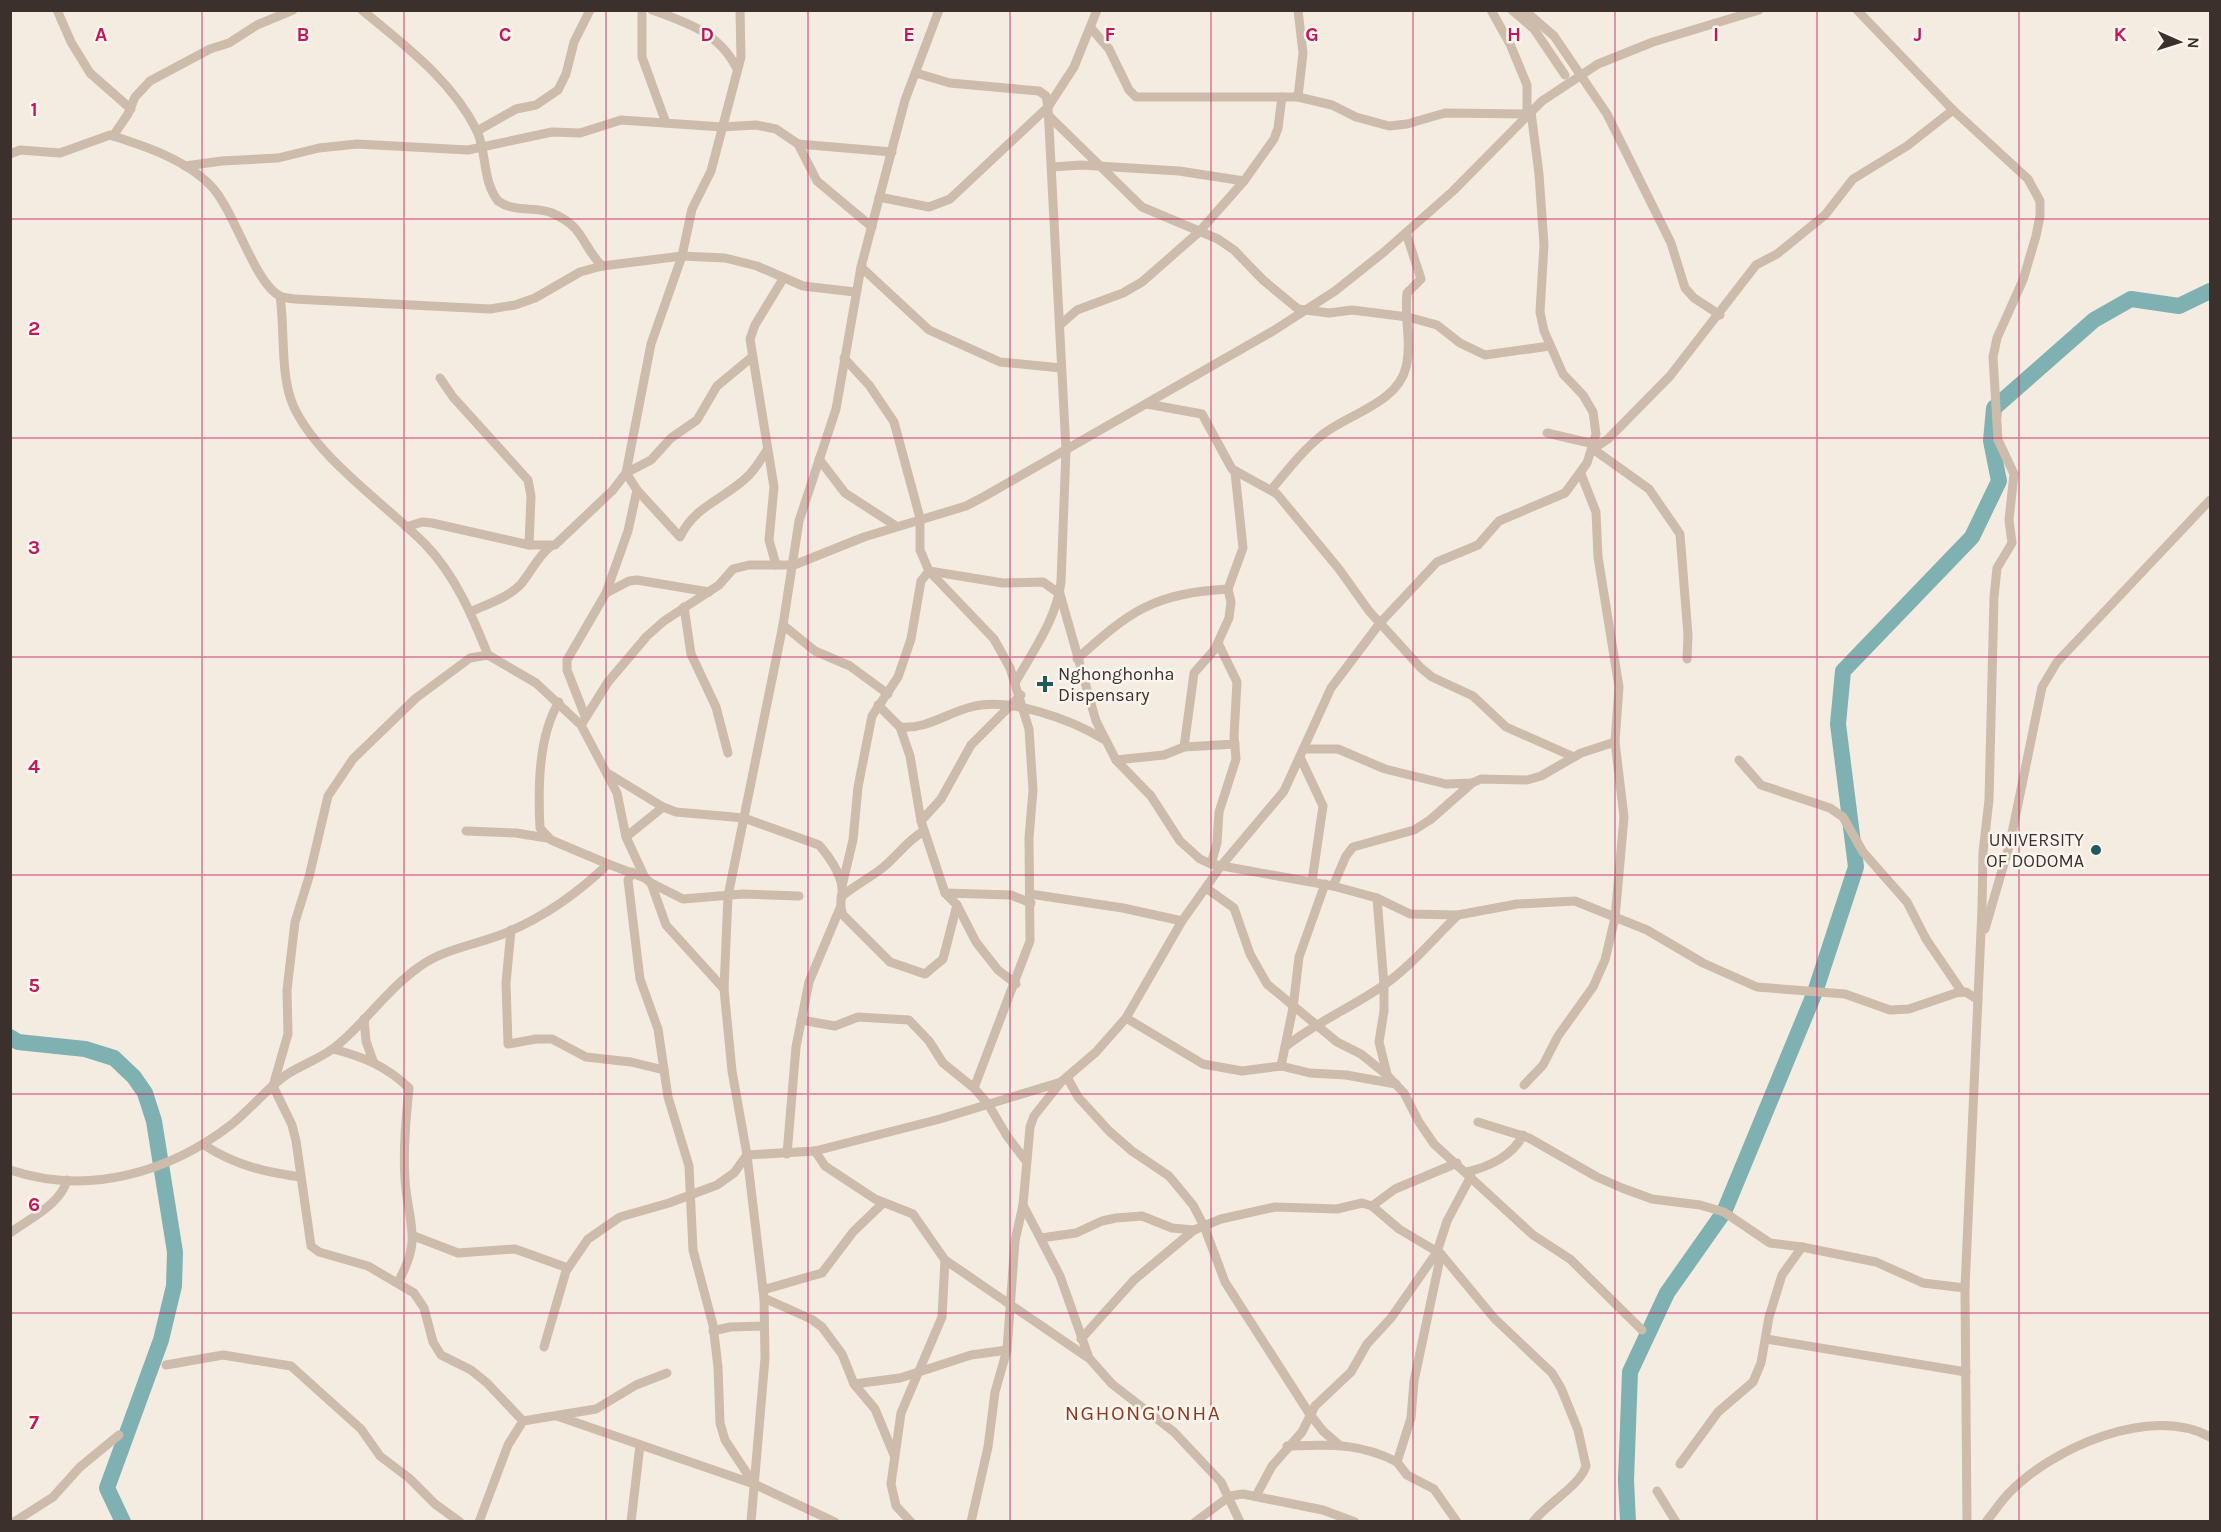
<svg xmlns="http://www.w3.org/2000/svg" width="2221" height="1532" viewBox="0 0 2221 1532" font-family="Karla,sans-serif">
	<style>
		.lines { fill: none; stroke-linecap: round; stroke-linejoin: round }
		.river { stroke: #7fb0b2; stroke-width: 16 }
		.minor { stroke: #cdbbac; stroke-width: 9 }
		.grid { fill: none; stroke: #c2185b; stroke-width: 1.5; stroke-opacity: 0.55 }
		.poi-dot { fill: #1f5a5e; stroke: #fbf5ee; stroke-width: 2 }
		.labels { text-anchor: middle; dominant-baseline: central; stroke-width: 5; stroke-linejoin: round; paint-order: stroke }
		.poi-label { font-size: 18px; fill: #3b302b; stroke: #fbf5ee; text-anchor: start }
		.quarter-label { font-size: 21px; letter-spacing: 1.5px; fill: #8c3b22; stroke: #fbf5ee }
		.grid-label { font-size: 20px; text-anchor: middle; font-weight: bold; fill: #c2185b; stroke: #fbf5ee; stroke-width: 5; stroke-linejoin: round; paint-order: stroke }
	</style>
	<rect width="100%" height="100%" fill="#f4ebe1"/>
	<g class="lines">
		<g class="river">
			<path d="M 10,1037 L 18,1042 L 85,1049 L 114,1058 L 134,1077 L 145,1093 L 154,1121 L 175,1252 L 174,1286 L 161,1340 L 107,1488 L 123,1522"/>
			<path d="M 1628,1522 L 1626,1480 L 1630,1372 L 1667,1293 L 1724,1212 L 1815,992 L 1856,867 L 1838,724 L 1843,671 L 1972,537 L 1999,481 L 1991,441 L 1994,408 L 2094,320 L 2131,299 L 2179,306 L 2210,291"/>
		</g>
		<g class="minor">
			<path d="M 57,10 L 71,42 L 90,73 L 131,109"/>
			<path d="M 362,10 C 404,45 452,80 477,131 C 487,153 482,180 498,201 C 515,213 535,206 552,213 C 585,227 581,245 602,266"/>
			<path d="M 642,10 L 642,57 L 666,123"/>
			<path d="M 652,10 C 686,22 719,33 736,67"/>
			<path d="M 740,10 L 741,57 L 711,171 L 692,209 L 682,256 L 651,344 L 626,473 L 637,490 L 680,537 C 694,506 726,498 747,477 C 755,470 761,459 767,450"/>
			<path d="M 1512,10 L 1534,29 L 1565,75"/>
			<path d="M 1524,10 L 1554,36 L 1607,114 L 1671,243 L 1685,288 L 1694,298 L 1720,315"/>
			<path d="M 1857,10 L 1953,110 L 2028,179 L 2040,201 L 2040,216 L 2036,236 L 2023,280 L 1997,338 L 1993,357 L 1998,440 L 2014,474 L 2009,520 L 2012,543 L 1997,568 L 1994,597 L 1989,800 L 1983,852 L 1982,909 L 1965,1288 L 1967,1522"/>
			<path d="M 1091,28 L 1109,49 L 1129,90 L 1136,97 L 1298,97 L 1332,105 L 1356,117 L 1389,126 L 1407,124 L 1445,113 L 1527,114 L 1527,85 L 1510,44 L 1491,10"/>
			<path d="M 916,73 L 950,83 L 1039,91 L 1046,96 L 1048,107 L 1066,450 L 1061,582 C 1057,618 1033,651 1015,683"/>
			<path d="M 1298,97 L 1303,53 L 1298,10"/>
			<path d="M 1050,117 L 1142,207 L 1218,239 L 1234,250 L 1263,280 L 1298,309 L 1329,313 L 1352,310 L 1408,317 L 1437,325 L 1460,343 L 1485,355 L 1550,346"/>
			<path d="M 477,131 L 516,109 L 536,105 L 558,90 L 566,74 L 574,42 L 590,10"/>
			<path d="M 113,136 L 128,114 L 135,97 L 150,81 L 210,49 L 229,43 L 257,25 L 293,10"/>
			<path d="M 798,144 L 892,152"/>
			<path d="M 10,154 L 20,150 L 60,153 L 110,135 C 145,146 187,160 212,187 C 235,212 255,284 280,296 C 284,298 290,298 294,299 L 490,309 L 515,305 L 535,298 L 580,272 L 602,266 L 682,256 L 725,258 L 757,266 L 803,286 L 855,292"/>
			<path d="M 185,166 L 222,161 L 278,158 L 319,148 L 357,144 L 468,150 L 552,132 L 580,133 L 621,120 L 722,127 L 756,125 L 776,129 L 798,144 L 817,181 L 872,227"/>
			<path d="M 1052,167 L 1081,165 L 1179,171 L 1244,181"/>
			<path d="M 879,197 L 929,207 L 950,199 L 1048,107 L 1074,67 L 1097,10"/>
			<path d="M 861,267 L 929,330 L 1000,362 L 1061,368"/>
			<path d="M 280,296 C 285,329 280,375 293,405 C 315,456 385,504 425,544 C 455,575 472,615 488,655"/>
			<path d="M 1060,325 L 1077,310 L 1123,293 L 1142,282 L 1199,232 L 1244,181 L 1274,139 L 1278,128 L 1282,97"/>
			<path d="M 844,358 L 869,385 L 894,422 L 920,518 L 920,550 L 929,571 L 994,639 L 1010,668 L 1029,729 L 1033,790 L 1029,838 L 1030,941 L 974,1088"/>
			<path d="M 440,378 L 453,397 L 528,480 L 531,496 L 529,545"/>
			<path d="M 1147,404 L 1202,414 L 1232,469 L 1277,494 L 1339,569 L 1369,611 L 1421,668 L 1432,677 L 1473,696 L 1506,727 L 1574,757"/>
			<path d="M 1547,433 L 1594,444"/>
			<path d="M 819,459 L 845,493 L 896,526"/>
			<path d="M 1271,490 C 1287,471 1302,451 1322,435 C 1348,414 1398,403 1406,367 C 1412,343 1404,317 1407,293 L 1421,279 L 1406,233"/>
			<path d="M 406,527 L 422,522 L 432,523 L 529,545 L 555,545 L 613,490 L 626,473 L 651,460 L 671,438 L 697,420 L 717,386 L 752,357"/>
			<path d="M 776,565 L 769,540 L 774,487 L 750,339 L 755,325 L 783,279"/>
			<path d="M 606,593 L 628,531 L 637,490"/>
			<path d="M 684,607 L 691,654 L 716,707 L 728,753"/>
			<path d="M 470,612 C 487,604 508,598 521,584 C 532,571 537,557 551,546"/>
			<path d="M 783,625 L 815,651 L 850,666 L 888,694"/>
			<path d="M 1077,659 C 1130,611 1154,593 1228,589"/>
			<path d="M 1687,659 L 1688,635 L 1680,534 L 1649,489 L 1593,449 L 1608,439 L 1670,376 L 1756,265 L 1777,254 L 1825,215 L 1853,179 L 1907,146 L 1953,110"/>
			<path d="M 559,702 C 538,736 538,789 540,828 L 551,840 L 608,864"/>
			<path d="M 878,705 L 900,727 L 910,756 L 921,821 L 945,893 L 957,905 L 976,942 L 998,970 L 1016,984"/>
			<path d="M 585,716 L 567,670 L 567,660 L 606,593 L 629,581 L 637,580 L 709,592"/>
			<path d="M 581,725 L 608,682 L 647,636 L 664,621 L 719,585 L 733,569 L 749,565 L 794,565 L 864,537 L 966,506 L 985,496 L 1273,331 L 1335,291 L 1384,252 L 1453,191 L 1542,101 L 1598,64 L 1653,42 L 1759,10"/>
			<path d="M 900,727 C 925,730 947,713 971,707 C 1008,696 1072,720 1103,739"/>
			<path d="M 1184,747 L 1194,673 L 1215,649 L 1229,618 L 1231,602 L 1228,589 L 1243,548 L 1235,472"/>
			<path d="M 1304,749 L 1338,749 L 1385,769 L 1446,784 L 1472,783 L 1481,779 L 1527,780 L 1541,776 L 1581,753 L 1615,742"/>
			<path d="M 1300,757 L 1323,806 L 1312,881"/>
			<path d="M 1116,760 L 1164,755 L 1184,747 L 1235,744"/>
			<path d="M 1739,760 L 1761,785 L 1830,808 L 1843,817 L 1863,852 L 1907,902 L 1926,939 L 1962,992"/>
			<path d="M 609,774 L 663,807 L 676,812 L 744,818 L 819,845 C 828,855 840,872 842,887 C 843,897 838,905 843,915 L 890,962 L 925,974 L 943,959 L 957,905"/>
			<path d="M 921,821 L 941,799 L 971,745 L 1021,695"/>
			<path d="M 466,831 L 516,833 L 547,838"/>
			<path d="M 626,837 L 663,807"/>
			<path d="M 1211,864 L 1217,843 L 1219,812 L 1236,759 L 1234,736 L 1237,682 L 1218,643"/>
			<path d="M 632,872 L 628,880 L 640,979 L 658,1029 L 668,1097 L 689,1166 L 693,1250 L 713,1325 L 718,1367 L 720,1423 L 725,1440 L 754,1484"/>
			<path d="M 651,883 L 666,925 L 724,989"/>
			<path d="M 842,886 L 853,840 L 858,787 L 872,716 L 898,677 L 911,639 L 921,581 L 929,571 L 1003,583 L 1043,582 L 1060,594 L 1096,721 L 1116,760 L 1151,796 L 1180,841 L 1200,859 L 1211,864 L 1333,886 L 1377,898 L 1410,914 L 1458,915 L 1517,904 L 1575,901 L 1647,930 L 1703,963 L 1757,987 L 1845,994 L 1890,1010 L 1909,1009 L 1956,993 L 1966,992 L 1978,1000"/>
			<path d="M 1333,886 L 1346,856 L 1353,847 L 1414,830 L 1430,820 L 1472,783"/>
			<path d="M 1206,888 L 1234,908 L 1250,954 L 1267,984 L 1337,1042 L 1361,1054 L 1387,1075 L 1404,1093 L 1419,1122 L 1434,1144 L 1533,1235 L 1570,1259 L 1642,1330"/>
			<path d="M 945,893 L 1011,895 L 1031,903"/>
			<path d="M 1030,894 L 1123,908 L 1182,921"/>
			<path d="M 841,897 C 854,886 868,879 881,869 C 897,857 906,841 924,831"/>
			<path d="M 1377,898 L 1384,985 L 1384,1011 L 1379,1042 L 1387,1074"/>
			<path d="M 1985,929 L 2010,843 L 2042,687 L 2057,662 L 2210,500"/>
			<path d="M 511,930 L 506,983 L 508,1044 L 536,1039 L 552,1039 L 586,1057 L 631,1062 L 664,1070"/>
			<path d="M 1126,1018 L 1203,1064 L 1242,1071 L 1281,1066 L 1310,1073 L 1346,1075 L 1396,1084"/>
			<path d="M 364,1019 L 366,1041 L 373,1061"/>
			<path d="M 801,1020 L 835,1026 L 858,1017 L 909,1020 L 929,1041 L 943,1063 L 974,1088 L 988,1104 L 1007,1136 L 1026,1161"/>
			<path d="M 1285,1047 C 1316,1022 1351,1008 1384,985 C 1411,966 1434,938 1458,915"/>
			<path d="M 333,1049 C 364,1057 386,1066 409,1088 C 406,1118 403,1149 405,1180 C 408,1224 423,1238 398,1282"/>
			<path d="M 1281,1066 L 1293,1008 L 1299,957 L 1325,884"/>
			<path d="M 1067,1077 L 1078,1097 L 1109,1131 L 1132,1151 L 1169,1176 L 1193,1205 L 1204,1226 L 1225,1282 L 1309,1413 L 1323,1431 L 1339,1445"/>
			<path d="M 1524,1085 L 1543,1065 L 1558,1036 L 1593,987 L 1605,960 L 1615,918 L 1624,817 L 1615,742 L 1619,687 L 1598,557 L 1596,512 L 1581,474"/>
			<path d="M 1478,1122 L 1529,1138 L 1597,1177 L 1622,1188 L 1652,1199 L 1700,1205 L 1724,1212 L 1770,1243 L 1802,1247"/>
			<path d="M 204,1145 C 235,1165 264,1172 301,1177"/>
			<path d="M 815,1151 L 825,1166 L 875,1199 L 913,1214 L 945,1260 L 1087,1357"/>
			<path d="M 787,1154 L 796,1047 L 809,982 L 840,908"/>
			<path d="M 10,1170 C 88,1196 169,1173 232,1124 C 251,1109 266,1089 286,1075 C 304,1063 324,1058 340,1043 C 368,1019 389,988 419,967 C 443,949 475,945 503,934 C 543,918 577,894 608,864 L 645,878"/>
			<path d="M 1467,1172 C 1488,1167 1513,1156 1523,1135"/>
			<path d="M 1372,1206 L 1399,1229 L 1441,1254 L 1494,1318 L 1552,1373 L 1561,1388 L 1578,1430 L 1586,1466 C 1580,1486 1547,1503 1533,1522"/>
			<path d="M 10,1233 C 29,1219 61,1204 67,1180"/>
			<path d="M 414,1236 L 458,1253 L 515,1249 L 568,1268"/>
			<path d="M 1041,1238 L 1076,1233 L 1102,1221 L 1116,1218 L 1142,1216 L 1172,1228 L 1194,1230 L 1221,1219 L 1275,1207 L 1337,1209 L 1362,1203 L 1372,1206 L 1395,1189 L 1457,1163"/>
			<path d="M 1441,1254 L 1414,1381 L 1411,1418 L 1397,1462 L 1407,1475 L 1434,1489 L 1457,1522"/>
			<path d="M 763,1290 L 822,1273 L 853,1232 L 883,1203"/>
			<path d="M 764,1298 L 811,1319 L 822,1327 L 842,1354 L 854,1384 L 875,1409 L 894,1455"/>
			<path d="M 713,1331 L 730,1327 L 764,1326"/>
			<path d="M 1081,1339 L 1134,1280 L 1194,1230"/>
			<path d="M 1766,1339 L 1966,1372"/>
			<path d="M 544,1347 L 566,1271 L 588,1239 L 620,1217 L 669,1203 L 717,1185 L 734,1173 L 747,1155 L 815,1151 L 940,1119 L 1061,1082"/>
			<path d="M 166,1365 L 223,1355 L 291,1366 L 361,1429 L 380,1456 L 409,1478 L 435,1504 L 460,1522"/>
			<path d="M 854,1384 L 900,1378 L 971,1355 L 1007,1350"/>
			<path d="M 557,1416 L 754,1484 L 835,1522"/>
			<path d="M 523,1421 L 487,1383 L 471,1370 L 441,1355 L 433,1342 L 424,1308 L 414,1293 L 368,1266 L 319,1252 L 311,1246 L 296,1141 L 292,1125 L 273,1086 L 288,1034 L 287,990 L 295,922 L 309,877 L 328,796 L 353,759 L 416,698 L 470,658 L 488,655 L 536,683 L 581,725 L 617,793 L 626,837 L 645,878 L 651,883 L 683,899 L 743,894 L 799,896"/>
			<path d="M 1287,1446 C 1329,1445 1358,1442 1397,1462"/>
			<path d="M 1680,1464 L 1718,1412 L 1753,1382 L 1761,1363 L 1769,1317 L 1782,1275 L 1802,1247 L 1876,1262 L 1923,1283 L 1965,1288"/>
			<path d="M 1657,1491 L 1676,1522"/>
			<path d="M 1257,1494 L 1272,1466 L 1302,1432 L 1315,1406 L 1351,1372 L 1367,1344 L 1391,1318 L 1437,1252 L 1447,1221 L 1471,1176"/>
			<path d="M 14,1522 L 53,1497 L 80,1467 L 119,1435"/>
			<path d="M 479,1522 L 508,1445 L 523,1421 L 596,1409 L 636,1385 L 667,1373"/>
			<path d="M 631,1522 L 640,1445"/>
			<path d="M 751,1522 L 765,1358 L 764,1298 L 747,1155 L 732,1071 L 724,989 L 728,896 L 783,625 L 799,521 L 836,409 L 861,267 L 905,100 L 939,10"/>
			<path d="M 911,1522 L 896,1506 L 891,1484 L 901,1413 L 942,1317 L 945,1260"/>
			<path d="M 971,1522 L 988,1447 L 995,1392 L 1007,1350 L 1015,1241 L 1023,1205"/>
			<path d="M 1195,1522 L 1230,1496 L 1243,1494 L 1323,1510 L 1355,1522"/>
			<path d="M 1240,1522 L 1221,1482 L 1174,1432 L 1112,1384 L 1089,1358 L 1060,1276 L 1023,1205 L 1030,1127 L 1034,1116 L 1061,1082 L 1096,1052 L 1126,1018 L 1182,921 L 1221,866 L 1284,791 L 1331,688 L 1380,623 L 1437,562 L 1478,545 L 1499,521 L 1565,493 L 1587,463 L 1596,434 L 1593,412 L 1583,395 L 1563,374 L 1544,331 L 1540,312 L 1544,245 L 1539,174 L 1531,112"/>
			<path d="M 1986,1522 C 1994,1512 2001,1501 2009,1493 C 2052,1448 2152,1404 2210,1437"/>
		</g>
	</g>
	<path class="grid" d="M 202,10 L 202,1522M 404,10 L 404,1522M 606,10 L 606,1522M 808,10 L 808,1522M 1010,10 L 1010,1522M 1211,10 L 1211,1522M 1413,10 L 1413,1522M 1615,10 L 1615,1522M 1817,10 L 1817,1522M 2019,10 L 2019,1522M 10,219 L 2210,219M 10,438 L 2210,438M 10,657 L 2210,657M 10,875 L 2210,875M 10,1094 L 2210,1094M 10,1313 L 2210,1313"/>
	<g class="poi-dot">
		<path d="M1042 675h6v6h6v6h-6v6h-6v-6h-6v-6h6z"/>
		<circle cx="2096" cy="850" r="6"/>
	</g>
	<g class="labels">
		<g class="poi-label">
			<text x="1058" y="674">Nghonghonha<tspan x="1058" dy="21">Dispensary</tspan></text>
			<text x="2084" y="840" text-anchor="end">UNIVERSITY<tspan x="2084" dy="21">OF DODOMA</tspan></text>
		</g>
		<g class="quarter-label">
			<text x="1143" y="1413">NGHONG'ONHA</text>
		</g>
	</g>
	<g class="grid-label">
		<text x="101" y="41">A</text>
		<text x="303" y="41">B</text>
		<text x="505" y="41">C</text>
		<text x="707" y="41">D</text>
		<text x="909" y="41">E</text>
		<text x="1110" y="41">F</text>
		<text x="1312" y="41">G</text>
		<text x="1514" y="41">H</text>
		<text x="1716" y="41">I</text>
		<text x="1918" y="41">J</text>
		<text x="2120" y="41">K</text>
		<text x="34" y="116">1</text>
		<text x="34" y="335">2</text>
		<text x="34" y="554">3</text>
		<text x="34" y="773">4</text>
		<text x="34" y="992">5</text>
		<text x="34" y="1211">6</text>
		<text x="34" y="1429">7</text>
	</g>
	<rect width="2221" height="1532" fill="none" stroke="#3b302b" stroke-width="24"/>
	<g transform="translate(2179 42) rotate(93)" stroke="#fbf5ee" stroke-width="4.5" paint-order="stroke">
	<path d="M0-4.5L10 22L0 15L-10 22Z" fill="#3b302b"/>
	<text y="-9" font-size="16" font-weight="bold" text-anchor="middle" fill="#3b302b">N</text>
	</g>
</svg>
